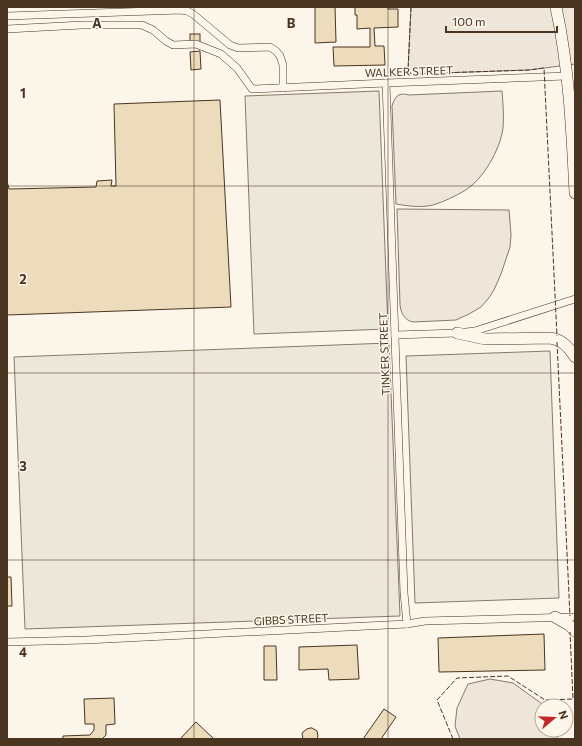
<svg xmlns="http://www.w3.org/2000/svg" width="582" height="746" viewBox="0 0 582 746" font-family="Commissioner,sans-serif">
	<style>
		.green { fill: #ede6d9; stroke: #887966 }
		.parking { fill: #ede7d9; stroke: #887966 }
		.building { fill: #ecdcbc; stroke: #4a3520 }
		.lines { fill: none; stroke-linecap: round; stroke-linejoin: round }
		.street-casing { stroke: #4a3520; stroke-width: 8 }
		.primary-casing { stroke: #4a3520; stroke-width: 12 }
		.street { stroke: #fbf6e9; stroke-width: 7 }
		.primary { stroke: #fbf6e9; stroke-width: 11 }
		.fence { stroke: #4a3520; stroke-width: 1; stroke-dasharray: 5 2; stroke-linecap: butt }
		.grid { fill: none; stroke: #4a3520; stroke-width: 1; stroke-opacity: 0.55 }
		.labels { text-anchor: middle; dominant-baseline: central; stroke-width: 3; stroke-linejoin: round; paint-order: stroke }
		.street-label { font-size: 11px; fill: #4a3520; stroke: #fbf6e9 }
		.grid-label { font-size: 13px; text-anchor: middle; font-weight: bold; fill: #4a3520; stroke: #fbf6e9; stroke-width: 3; stroke-linejoin: round; paint-order: stroke }
	</style>
	<rect width="100%" height="100%" fill="#fbf6e9"/>
	<g class="green">
		<path d="M 411,7 L 575,7 L 575,64 L 529,70 L 411,74 L 408,70 Z"/>
		<path d="M 502,91 C 503,103 504,116 503,128 C 500,150 483,180 464,191 C 454,197 443,202 433,205 C 421,208 408,206 396,204 L 392,106 C 395,96 399,92 409,95 Z"/>
		<path d="M 397,209 L 509,210 L 511,235 L 510,247 L 501,274 L 494,290 L 488,299 L 481,307 L 469,314 L 456,320 L 413,322 C 404,320 401,313 400,305 Z"/>
		<path d="M 490,679 L 513,683 L 545,706 L 542,706 L 542,730 L 556,730 L 558,734 L 557,739 L 460,739 L 455,726 L 457,708 L 468,684 Z"/>
	</g>
	<g class="parking">
		<path d="M 379,91 L 388,329 L 254,334 L 245,96 Z"/>
		<path d="M 389,343 L 400,616 L 25,629 L 14,357 Z"/>
		<path d="M 550,351 L 559,598 L 415,603 L 406,356 Z"/>
	</g>
	<g class="building">
		<path d="M 315,7 L 335,7 L 336,42 L 315,43 Z"/>
		<path d="M 355,7 L 388,7 L 388,9 L 398,9 L 398,27 L 374,28 L 375,46 L 384,46 L 385,65 L 334,66 L 333,47 L 370,47 L 370,28 L 357,29 L 357,15 L 355,15 Z"/>
		<rect x="190" y="34" width="10" height="13"/>
		<path d="M 200,51 L 201,69 L 191,70 L 190,52 Z"/>
		<path d="M 220,100 L 231,307 L 7,315 L 7,181 L 9,189 L 96,187 L 97,181 L 112,180 L 111,186 L 116,186 L 114,104 Z"/>
		<path d="M 7,577 L 11,577 L 12,606 L 7,606 Z"/>
		<path d="M 544,634 L 545,670 L 439,672 L 438,638 Z"/>
		<path d="M 357,645 L 359,679 L 329,680 L 328,669 L 299,670 L 299,647 Z"/>
		<path d="M 264,646 L 276,646 L 277,680 L 264,680 Z"/>
		<path d="M 114,698 L 115,724 L 106,725 L 106,735 L 102,739 L 63,739 L 63,736 L 90,735 L 94,730 L 94,724 L 85,724 L 84,699 Z"/>
		<path d="M 384,709 L 396,717 L 381,739 L 363,739 Z"/>
		<path d="M 196,722 L 214,739 L 180,739 Z"/>
		<path d="M 310,728 L 312,728 L 317,731 L 318,736 L 317,739 L 303,739 L 302,734 L 303,732 L 307,729 Z"/>
	</g>
	<g class="lines">
		<defs>
			<g id="street">
				<path d="M 7,16 L 181,10 L 187,11 L 193,14 L 230,45 L 238,48 L 270,47 L 276,51 L 280,56 L 283,65 L 283,88"/>
				<path d="M 7,29 L 82,25 L 142,25 L 153,30 L 166,41 L 173,45 L 196,44 L 221,54 L 237,68 L 252,89 L 386,83 L 566,76"/>
				<path d="M 386,83 L 404,593 L 407,624"/>
				<path d="M 395,335 L 457,333 L 475,331 L 575,299"/>
				<path d="M 7,642 L 86,640 L 407,624 L 425,621 L 575,617"/>
			</g>
			<g id="primary">
				<path d="M 556,7 C 569,68 572,131 575,193"/>
				<path d="M 457,333 L 485,339 L 550,338 C 561,339 569,347 575,357"/>
				<path d="M 555,617 L 569,625 L 575,631"/>
			</g>
		</defs>
		<use href="#street" class="street-casing"/>
		<use href="#primary" class="primary-casing"/>
		<use href="#street" class="street"/>
		<use href="#primary" class="primary"/>
		<g class="fence">
			<path d="M 7,7 L 9,7"/>
			<path d="M 411,7 L 408,70 L 411,74 L 529,70 L 544,68 L 557,336"/>
			<path d="M 557,342 L 570,616"/>
			<path d="M 453,739 L 437,700 L 457,678 L 508,676 L 545,700 L 573,699 L 570,632"/>
		</g>
	</g>
	<path class="grid" d="M 194,7 L 194,739M 388,7 L 388,739M 7,186 L 575,186M 7,373 L 575,373M 7,560 L 575,560"/>
	<g class="labels">
		<g class="street-label">
			<text transform="translate(409 71) rotate(-2)">WALKER STREET</text>
			<text transform="translate(384 354) rotate(-92)">TINKER STREET</text>
			<text transform="translate(291 619) rotate(-3)">GIBBS STREET</text>
		</g>
	</g>
	<g class="grid-label">
		<text x="97" y="28">A</text>
		<text x="291" y="28">B</text>
		<text x="23" y="98">1</text>
		<text x="23" y="284">2</text>
		<text x="23" y="471">3</text>
		<text x="23" y="657">4</text>
	</g>
	<rect width="582" height="746" fill="none" stroke="#4a3520" stroke-width="16"/>
	<g transform="translate(554 718) rotate(71)"><circle r="19" fill="#fbf6e9" stroke="#b4a999"/>
	<path d="M0-3L7 15L0 10L-7 15Z" fill="#c62828"/>
	<text y="-6" font-size="11" font-weight="bold" text-anchor="middle" fill="#4a3520">N</text>
	</g>
	<path d="M446 26v6h111v-6" fill="none" stroke="#4a3520" stroke-width="2"/>
	<text x="452" y="26" font-size="12" fill="#4a3520" stroke="#fbf6e9" stroke-width="3" paint-order="stroke">100 m</text>
</svg>
